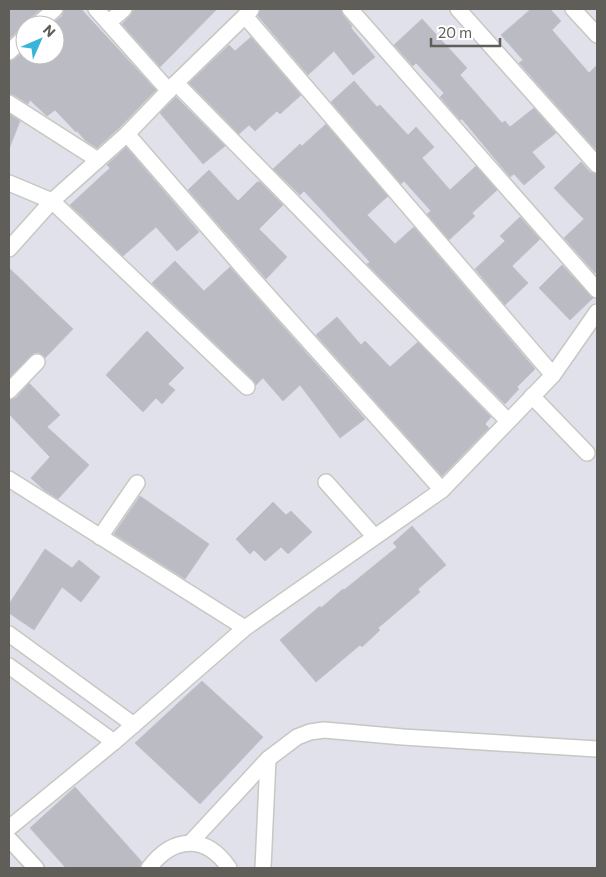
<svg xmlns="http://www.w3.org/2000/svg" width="606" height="877" viewBox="0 0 606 877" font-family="Commissioner,sans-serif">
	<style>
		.building { fill: #bbbcc3; stroke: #bfc2cf }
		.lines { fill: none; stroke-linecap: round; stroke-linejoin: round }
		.minor-casing { stroke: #c8c7c2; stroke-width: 18 }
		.minor { stroke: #fff; stroke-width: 15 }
	</style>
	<rect width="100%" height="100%" fill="#e0e1eb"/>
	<g class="building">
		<path d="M 9,9 L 41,9 L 30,18 L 28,25 L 25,25 L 25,28 L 19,30 L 9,39 Z"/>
		<path d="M 64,9 L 81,9 L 156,90 L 120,127 L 97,148 L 86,141 L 77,131 L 76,132 L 55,110 L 47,116 L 30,100 L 28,104 L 14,95 L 9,94 L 9,61 L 15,59 L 25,50 L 25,55 L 55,55 L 55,25 L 51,25 L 62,16 Z"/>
		<path d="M 134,9 L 217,9 L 160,67 L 122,24 L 130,16 Z"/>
		<path d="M 260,9 L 341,9 L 343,15 L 352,26 L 351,28 L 375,57 L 353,75 L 334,51 L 308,75 L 258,16 Z"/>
		<path d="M 531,9 L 550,9 L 561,21 L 552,30 L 589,73 L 597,65 L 597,151 L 519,63 L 523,60 L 501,35 Z"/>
		<path d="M 422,19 L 467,68 L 460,75 L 502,123 L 505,121 L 510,127 L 534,108 L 556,133 L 532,152 L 545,167 L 524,185 L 514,174 L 510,177 L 462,119 L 460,120 L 440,97 L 444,93 L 416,63 L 413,66 L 394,45 Z"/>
		<path d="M 251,37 L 301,95 L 280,114 L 277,111 L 255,131 L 249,125 L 239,134 L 189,83 L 229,45 L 235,51 Z"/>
		<path d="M 354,81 L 377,107 L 380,105 L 408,135 L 416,127 L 434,147 L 422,158 L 450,190 L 476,166 L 497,190 L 472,213 L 475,216 L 449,240 L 427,214 L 431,211 L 404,181 L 401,184 L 331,102 Z"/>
		<path d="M 176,97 L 225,146 L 203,164 L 160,113 Z"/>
		<path d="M 9,114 L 20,121 L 9,149 Z"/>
		<path d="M 326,124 L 388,196 L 367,215 L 395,244 L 414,227 L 535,369 L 517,387 L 519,389 L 505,404 L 367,264 L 370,262 L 304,191 L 300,195 L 273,169 L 300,144 L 302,146 Z"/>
		<path d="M 126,147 L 199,232 L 177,251 L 156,227 L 123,256 L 70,205 L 110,168 L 107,165 Z"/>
		<path d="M 581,162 L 590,172 L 597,174 L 597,271 L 595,273 L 564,238 L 584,219 L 554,188 Z"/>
		<path d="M 209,170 L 238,201 L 257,182 L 260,182 L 283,205 L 259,229 L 287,257 L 266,279 L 188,190 Z"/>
		<path d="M 520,217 L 540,239 L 512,266 L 528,283 L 505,305 L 475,269 L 505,241 L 500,236 Z"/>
		<path d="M 175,261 L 204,291 L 230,267 L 365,419 L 340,438 L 300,385 L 283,401 L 263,378 L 256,385 L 253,380 L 152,283 Z"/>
		<path d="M 562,265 L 593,298 L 570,320 L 539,288 Z"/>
		<path d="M 9,268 L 73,329 L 45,358 L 40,353 L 34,353 L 9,378 Z"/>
		<path d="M 337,317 L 361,345 L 365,341 L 390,367 L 418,342 L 491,417 L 485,424 L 489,428 L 442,476 L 316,335 Z"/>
		<path d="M 147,331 L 184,368 L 168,384 L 175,390 L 162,404 L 156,398 L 143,412 L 106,375 Z"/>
		<path d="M 29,383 L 60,415 L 47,427 L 89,465 L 58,499 L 44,490 L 31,478 L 50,457 L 9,414 L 9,400 L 16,398 Z"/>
		<path d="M 140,496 L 209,544 L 185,579 L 114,534 Z"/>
		<path d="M 273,502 L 286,515 L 291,511 L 312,532 L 288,554 L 281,547 L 265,561 L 254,550 L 250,554 L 236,539 Z"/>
		<path d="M 412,526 L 446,565 L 418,589 L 420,592 L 378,628 L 380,630 L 362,647 L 360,645 L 316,682 L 280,640 L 320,606 L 321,608 L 343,589 L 344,590 L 397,547 L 393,543 Z"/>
		<path d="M 45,549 L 72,568 L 79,560 L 100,577 L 81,602 L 62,587 L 34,630 L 9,613 L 9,604 Z"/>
		<path d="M 202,681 L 263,737 L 200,804 L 135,743 Z"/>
		<path d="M 75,787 L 142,862 L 140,868 L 66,868 L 30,828 Z"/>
	</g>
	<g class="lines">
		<defs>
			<g id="minor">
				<path d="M 96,9 L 169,91"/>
				<path d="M 350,9 L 597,290"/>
				<path d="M 458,9 L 597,165"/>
				<path d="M 573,9 L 597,35"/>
				<path d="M 245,16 L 553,375"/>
				<path d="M 109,22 L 124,9"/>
				<path d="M 37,25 L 55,9"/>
				<path d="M 9,52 L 25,37"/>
				<path d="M 176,83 L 508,421"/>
				<path d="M 9,103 L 98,160"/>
				<path d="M 127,134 L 246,271 L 442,490"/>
				<path d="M 9,183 L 52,201 L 247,387"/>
				<path d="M 9,249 L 52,201 L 127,134 L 176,83 L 251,10"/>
				<path d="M 9,391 L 37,362"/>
				<path d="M 532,396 L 587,453"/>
				<path d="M 9,479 L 245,628"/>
				<path d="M 326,482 L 374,536"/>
				<path d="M 100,537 L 137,483"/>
				<path d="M 9,634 L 134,725"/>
				<path d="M 9,666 L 114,742"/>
				<path d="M 9,828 L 114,742 L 245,628 L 442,490 L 553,375 L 597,312"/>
				<path d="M 9,839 L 36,868"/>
				<path d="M 191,842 L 268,759 L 297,737 L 310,732 L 324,730 L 403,737 L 597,749"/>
				<path d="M 149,868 C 173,836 206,834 229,868"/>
				<path d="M 263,868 L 268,759"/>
			</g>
		</defs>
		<use href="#minor" class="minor-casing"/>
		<use href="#minor" class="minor"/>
	</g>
	<rect width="606" height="877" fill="none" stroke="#605e59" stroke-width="20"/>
	<g transform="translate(40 40) rotate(45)"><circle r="24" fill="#ffffff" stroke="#bfbfbd"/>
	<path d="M0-4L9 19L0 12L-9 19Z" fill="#37b4da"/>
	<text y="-8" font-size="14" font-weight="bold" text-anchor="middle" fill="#605e59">N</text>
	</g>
	<path d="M431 38v8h69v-8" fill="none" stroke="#605e59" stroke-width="2.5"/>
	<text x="438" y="38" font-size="15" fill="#605e59" stroke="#ffffff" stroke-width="4" paint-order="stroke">20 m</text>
</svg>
